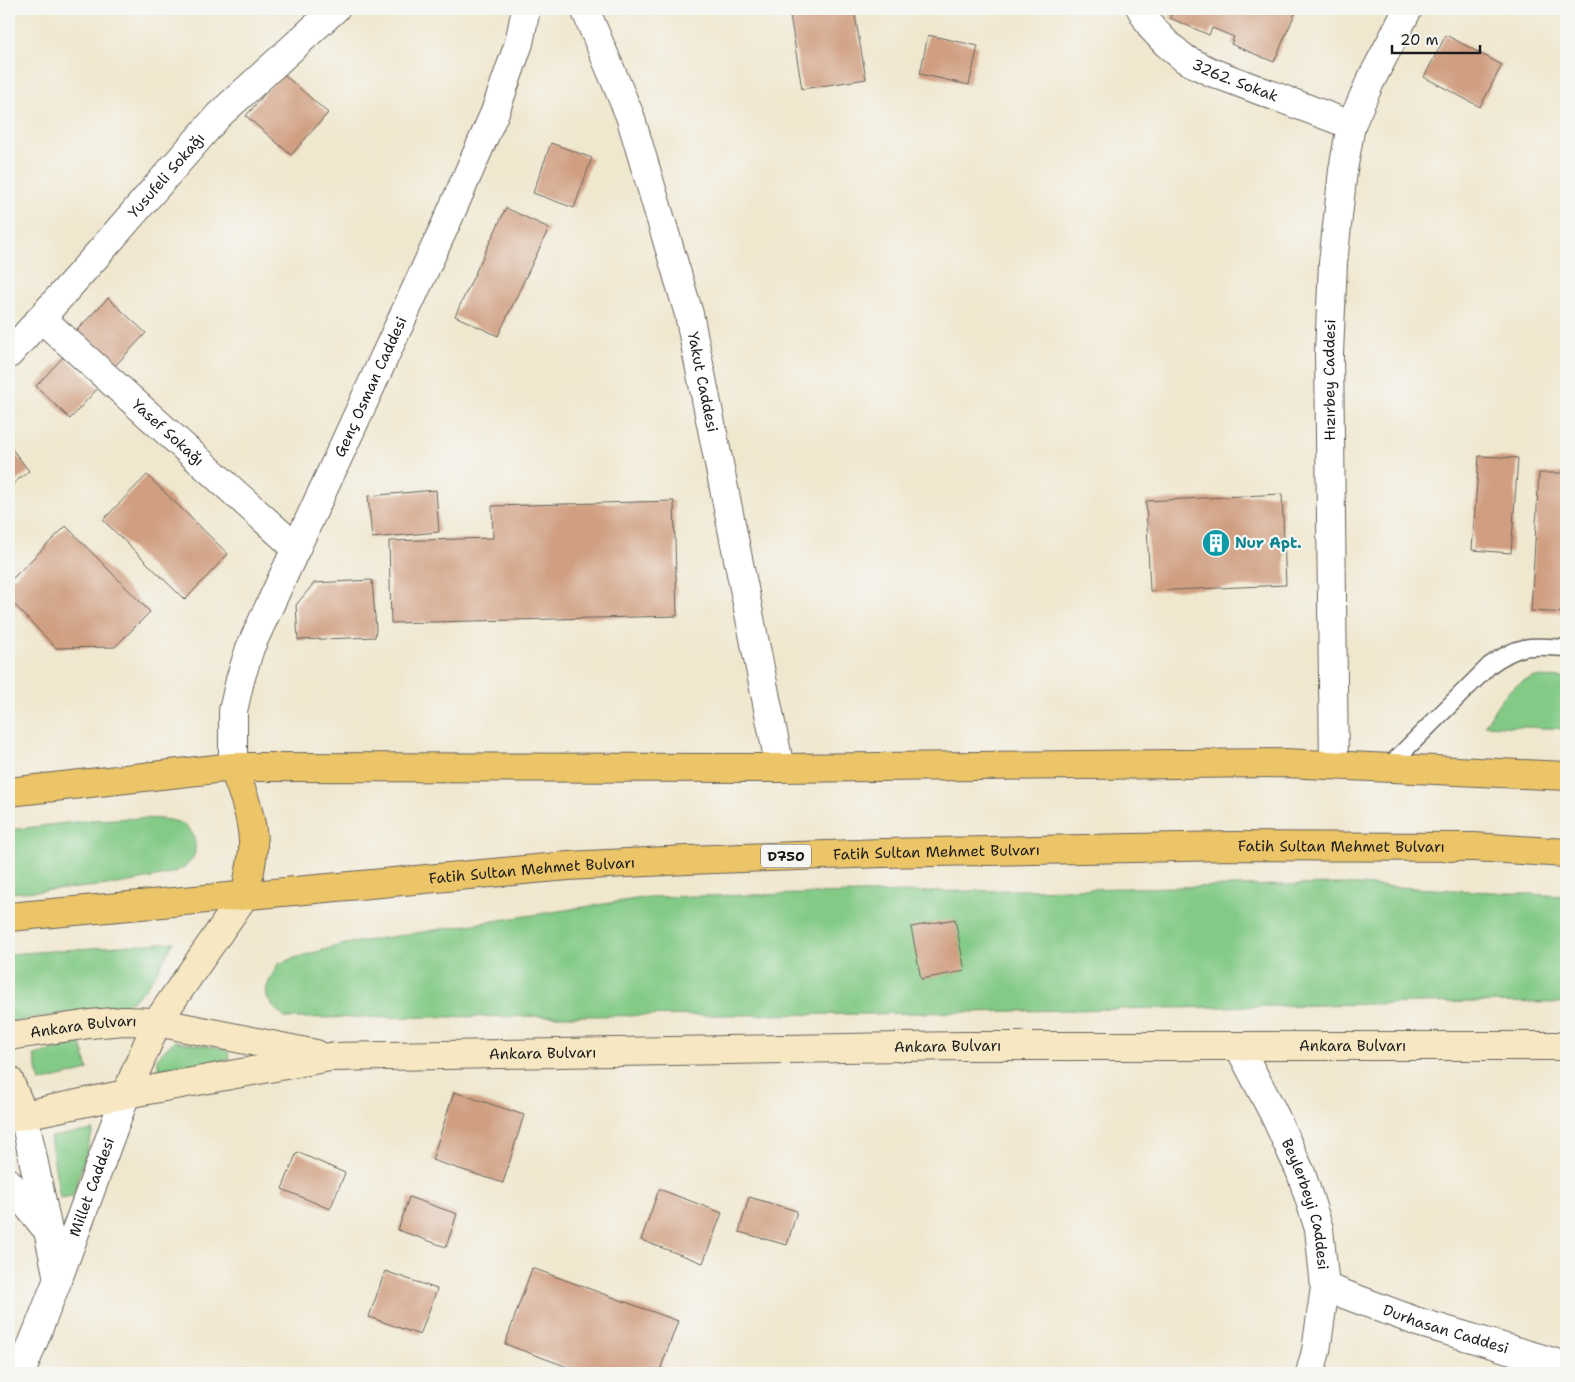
<svg xmlns="http://www.w3.org/2000/svg" width="1575" height="1382" viewBox="0 0 1575 1382" font-family="'Shantell Sans',sans-serif">
	<style>
		.green { fill: #83ca86; stroke: #507351 }
		.building { fill: #d09f81 }
		.lines { fill: none; stroke-linecap: round; stroke-linejoin: round }
		.service-casing { stroke: #66635b; stroke-width: 19 }
		.minor-casing { stroke: #66635b; stroke-width: 30 }
		.tertiary-casing { stroke: #66635b; stroke-width: 30 }
		.secondary-casing { stroke: #66635b; stroke-width: 30 }
		.trunk-casing { stroke: #66635b; stroke-width: 30 }
		.service { stroke: #fff; stroke-width: 16 }
		.minor { stroke: #fff; stroke-width: 28 }
		.tertiary { stroke: #fff; stroke-width: 28 }
		.secondary { stroke: #f7e8c3; stroke-width: 28 }
		.trunk { stroke: #ecc569; stroke-width: 28 }
		.labels { text-anchor: middle; dominant-baseline: central; stroke-width: 4.5; stroke-linejoin: round; paint-order: stroke }
		.shield { fill: #f6f6f2; stroke: #5d5d5c; stroke-width: 1 }
		.shield-label { font-size: 14px; font-weight: bold; fill: #1c1c1c }
		.street-label { font-size: 15px; fill: #1c1c1c; stroke: #f6f6f2 }
		.culture-label { font-size: 15px; font-weight: bold; fill: #0d838f; stroke: #f6f6f2; text-anchor: start }
	</style>
	<rect width="100%" height="100%" fill="#f6f6f2"/>
	<filter id="ink" filterUnits="userSpaceOnUse"><feTurbulence type="fractalNoise" baseFrequency=".02" numOctaves="2"/><feDisplacementMap in="SourceGraphic" scale="10" xChannelSelector="R" yChannelSelector="G"/><feConvolveMatrix kernelMatrix="1 2 1 2 8 2 1 2 1" color-interpolation-filters="sRGB"/></filter>
	<filter id="wash" filterUnits="userSpaceOnUse"><feTurbulence type="fractalNoise" baseFrequency=".0096" numOctaves="4" result="noise"/><feDisplacementMap in="SourceGraphic" scale="20" xChannelSelector="R" yChannelSelector="G"/><feGaussianBlur stdDeviation="1.12" result="paint"/><feColorMatrix in="noise" values="0 0 0 0 0 0 0 0 0 0 0 0 0 0 0 0 0 1.4 0 .05"/><feComposite in="paint" operator="in"/></filter>
	<g filter="url(#wash)">
		<rect width="100%" height="100%" fill="#f0e7cf"/>
		<g class="green">
			<path d="M 1534,677 L 1566,678 L 1566,729 L 1485,725 C 1501,700 1504,688 1534,677 Z"/>
			<path d="M 91,820 C 113,820 167,814 185,825 C 193,831 195,839 195,848 C 196,860 184,868 174,872 C 160,877 145,879 130,882 C 90,888 49,890 9,893 L 9,830 Z"/>
			<path d="M 1339,884 L 1566,896 L 1566,1003 L 1470,1002 L 867,1014 L 285,1018 C 259,994 263,994 278,964 L 291,959 L 345,944 L 649,897 Z"/>
			<path d="M 174,942 C 161,963 149,993 126,1004 L 9,1022 L 9,954 Z"/>
			<path d="M 174,1041 L 227,1049 L 230,1060 L 159,1069 L 157,1058 Z"/>
			<path d="M 81,1043 L 88,1070 L 40,1082 L 34,1055 Z"/>
			<path d="M 93,1130 L 73,1196 L 60,1198 L 50,1137 Z"/>
		</g>
		<g id="blocks">
			<g class="building">
				<path d="M 789,9 L 854,9 L 866,79 L 802,89 Z"/>
				<path d="M 1173,9 L 1297,9 L 1274,62 L 1231,44 L 1234,37 L 1212,28 L 1209,35 L 1170,18 Z"/>
				<path d="M 928,35 L 978,46 L 969,85 L 920,74 Z"/>
				<path d="M 1446,35 L 1502,65 L 1480,107 L 1424,77 Z"/>
				<path d="M 282,73 L 328,113 L 291,155 L 246,116 Z"/>
				<path d="M 551,143 L 592,158 L 574,208 L 533,193 Z"/>
				<path d="M 506,208 L 549,228 L 498,336 L 455,316 Z"/>
				<path d="M 108,298 L 146,333 L 113,368 L 75,332 Z"/>
				<path d="M 64,356 L 98,388 L 70,419 L 36,386 Z"/>
				<path d="M 9,445 L 29,471 L 9,487 Z"/>
				<path d="M 1479,456 L 1518,458 L 1511,553 L 1472,550 Z"/>
				<path d="M 1539,473 L 1566,473 L 1566,613 L 1531,611 Z"/>
				<path d="M 147,475 L 228,554 L 185,600 L 103,520 Z"/>
				<path d="M 436,490 L 439,532 L 372,538 L 368,496 Z"/>
				<path d="M 1282,494 L 1286,585 L 1150,591 L 1146,501 Z"/>
				<path d="M 674,501 L 677,616 L 391,623 L 389,541 L 493,538 L 492,506 Z"/>
				<path d="M 66,526 L 150,612 L 115,647 L 56,648 L 9,599 L 9,582 Z"/>
				<path d="M 372,580 L 376,629 L 375,637 L 298,640 L 296,605 L 314,583 Z"/>
				<path d="M 955,919 L 965,971 L 921,979 L 911,927 Z"/>
				<path d="M 454,1092 L 524,1115 L 503,1183 L 432,1160 Z"/>
				<path d="M 297,1152 L 345,1173 L 330,1209 L 282,1189 Z"/>
				<path d="M 659,1189 L 722,1213 L 703,1263 L 641,1240 Z"/>
				<path d="M 409,1197 L 457,1214 L 446,1247 L 398,1230 Z"/>
				<path d="M 749,1197 L 797,1211 L 787,1245 L 739,1232 Z"/>
				<path d="M 532,1268 L 678,1321 L 659,1373 L 575,1373 L 576,1370 L 505,1344 Z"/>
				<path d="M 385,1271 L 437,1289 L 420,1335 L 369,1317 Z"/>
				<path d="M 245,1366 L 263,1373 L 242,1373 Z"/>
			</g>
		</g>
	</g>
	<g filter="url(#ink)">
		<use href="#blocks" fill-opacity="0" stroke="#66635b" stroke-width="1"/>
		<g class="lines">
			<defs>
				<path id="service" d="M 1387,768 L 1490,665 C 1521,643 1531,646 1566,648"/>
				<g id="minor">
					<path id="s1" d="M 1141,9 L 1152,28 L 1166,43 L 1185,59 L 1211,72 L 1351,125"/>
					<path id="s2" d="M 41,318 L 296,548"/>
					<path id="s3" d="M 9,354 L 97,255 L 219,115 L 335,9"/>
				</g>
				<g id="tertiary">
					<path id="s4" d="M 585,9 L 630,116 L 689,314 L 780,768"/>
					<path id="s5" d="M 1334,765 L 1329,353 L 1333,263 L 1343,170 L 1351,125 L 1370,82 L 1408,9"/>
					<path id="s6" d="M 233,767 L 233,711 L 240,680 L 250,648 L 449,217 L 495,112 L 519,43 L 526,9"/>
					<path id="s7" d="M 1239,1047 L 1274,1114 L 1301,1173 L 1319,1229 L 1325,1287 L 1316,1351 L 1310,1373"/>
					<path d="M 24,1115 L 58,1279"/>
					<path d="M 9,1183 L 44,1226"/>
					<path id="s8" d="M 1325,1287 L 1418,1322 L 1566,1366"/>
					<path id="s9" d="M 21,1373 L 58,1279 L 126,1094"/>
				</g>
				<g id="secondary">
					<path id="s10" d="M 9,1036 L 90,1024 L 124,1021 L 157,1022 L 316,1054"/>
					<path d="M 9,1080 L 24,1115"/>
					<path id="s11" d="M 126,1094 L 330,1057 L 961,1046 L 1566,1046"/>
					<path d="M 9,1118 L 126,1094 L 157,1022 L 245,895"/>
				</g>
				<g id="trunk">
					<path d="M 233,767 C 243,793 254,821 253,849 C 252,865 248,880 245,895"/>
					<path d="M 9,792 L 233,767 L 780,768 L 1284,763 L 1566,776"/>
					<path id="s12" d="M 9,917 L 568,866 L 687,860 L 883,853 L 1231,846 L 1474,847 L 1566,853"/>
				</g>
			</defs>
			<use href="#service" class="service-casing"/>
			<use href="#minor" class="minor-casing"/>
			<use href="#tertiary" class="tertiary-casing"/>
			<use href="#secondary" class="secondary-casing"/>
			<use href="#trunk" class="trunk-casing"/>
			<use href="#service" class="service"/>
			<use href="#minor" class="minor"/>
			<use href="#tertiary" class="tertiary"/>
			<use href="#secondary" class="secondary"/>
			<use href="#trunk" class="trunk"/>
		</g>
	</g>
	<defs>
		<symbol id="building-disc" viewBox="-11 -11 22 22"><circle r="9.5" fill="#0f9aa8" stroke="#f6f6f2"/><path d="M-4-6H4V6H1V3H-1V6H-4ZM-2.5-4.3h1.7v1.8h-1.7ZM.8-4.3h1.7v1.8H.8ZM-2.5-1h1.7V.8h-1.7ZM.8-1h1.7V.8H.8Z" fill="#fff"/></symbol>
	</defs>
	<g fill-rule="evenodd">
		<use href="#building-disc" x="1200" y="527" width="32" height="32"/>
	</g>
	<g class="labels">
		<rect class="shield" x="761" y="844.5" width="50" height="23" rx="4"/>
		<g class="shield-label">
			<text x="786" y="856">D750</text>
		</g>
		<g class="street-label">
			<text stroke="none"><textPath href="#s1" startOffset="122">3262. Sokak</textPath></text>
			<text stroke="none"><textPath href="#s3" startOffset="238">Yusufeli Sokağı</textPath></text>
			<text stroke="none"><textPath href="#s5" startOffset="385">Hızırbey Caddesi</textPath></text>
			<text stroke="none"><textPath href="#s4" startOffset="392">Yakut Caddesi</textPath></text>
			<text stroke="none"><textPath href="#s6" startOffset="409">Genç Osman Caddesi</textPath></text>
			<text stroke="none"><textPath href="#s2" startOffset="171">Yasef Sokağı</textPath></text>
			<text stroke="none"><textPath href="#s12" startOffset="1335">Fatih Sultan Mehmet Bulvarı</textPath></text>
			<text stroke="none"><textPath href="#s12" startOffset="930">Fatih Sultan Mehmet Bulvarı</textPath></text>
			<text stroke="none"><textPath href="#s12" startOffset="525">Fatih Sultan Mehmet Bulvarı</textPath></text>
			<text stroke="none"><textPath href="#s10" startOffset="75">Ankara Bulvarı</textPath></text>
			<text stroke="none"><textPath href="#s11" startOffset="825">Ankara Bulvarı</textPath></text>
			<text stroke="none"><textPath href="#s11" startOffset="1230">Ankara Bulvarı</textPath></text>
			<text stroke="none"><textPath href="#s11" startOffset="420">Ankara Bulvarı</textPath></text>
			<text stroke="none"><textPath href="#s9" startOffset="199">Millet Caddesi</textPath></text>
			<text stroke="none"><textPath href="#s7" startOffset="172">Beylerbeyi Caddesi</textPath></text>
			<text stroke="none"><textPath href="#s8" startOffset="128">Durhasan Caddesi</textPath></text>
		</g>
		<g class="culture-label">
			<text x="1235" y="543">Nur Apt.</text>
		</g>
	</g>
	<rect width="1575" height="1382" fill="none" stroke="#f6f6f2" stroke-width="30"/>
	<path d="M1392 45v8h88v-8" fill="none" stroke="#1c1c1c" stroke-width="2.5"/>
	<text x="1400" y="45" font-size="15" fill="#1c1c1c" stroke="#f6f6f2" stroke-width="4" paint-order="stroke">20 m</text>
</svg>
